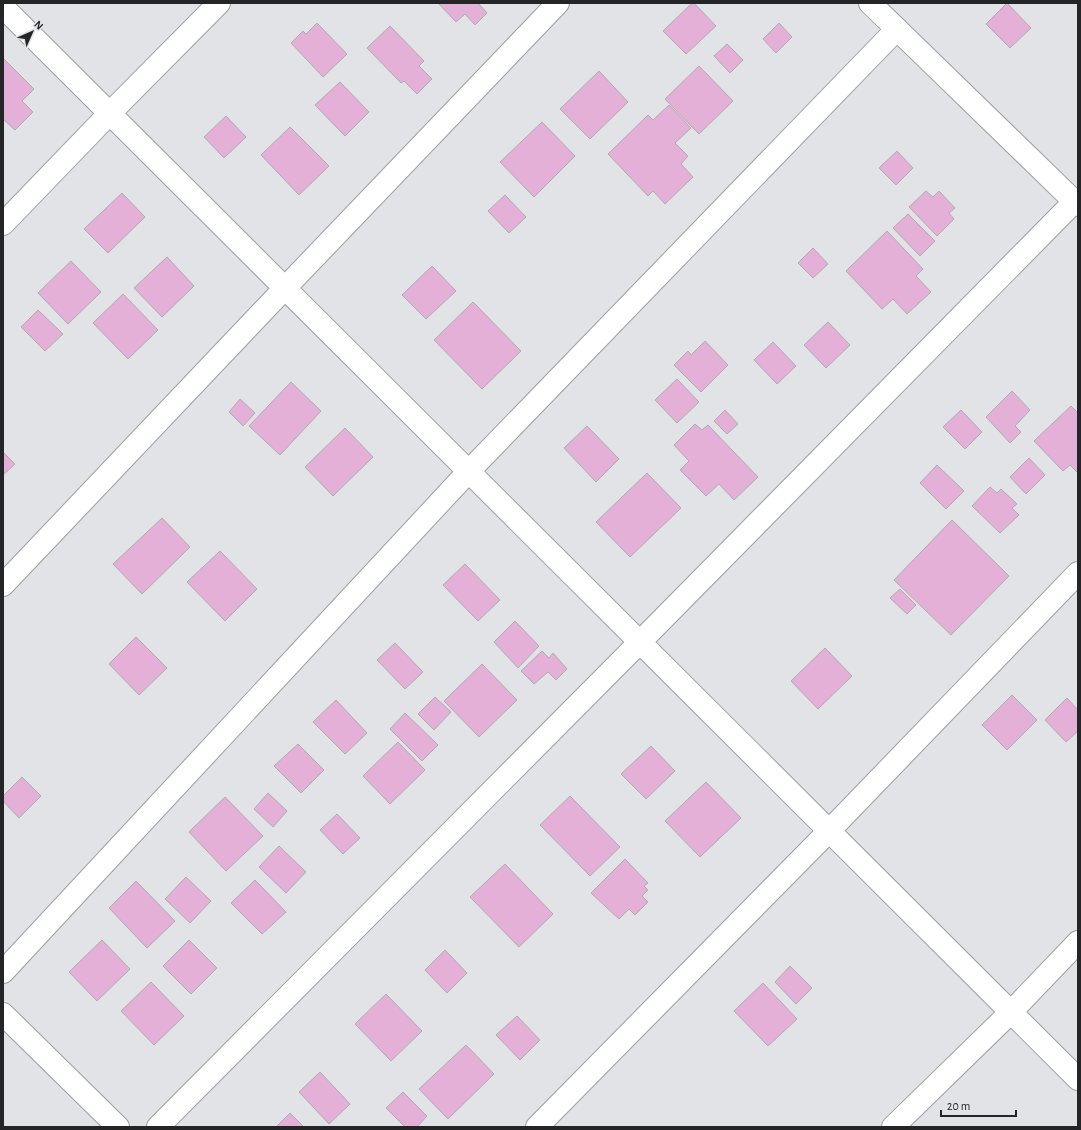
<svg xmlns="http://www.w3.org/2000/svg" width="1081" height="1130" viewBox="0 0 1081 1130" font-family="'Alegreya Sans',sans-serif">
	<style>
		.building { fill: #e5b0d8; stroke: #aeabad }
		.lines { fill: none; stroke-linecap: round; stroke-linejoin: round }
		.minor-casing { stroke: #9c9ea0; stroke-width: 24 }
		.minor { stroke: #fff; stroke-width: 22 }
	</style>
	<rect width="100%" height="100%" fill="#e2e3e6"/>
	<g class="building">
		<path d="M 438,3 L 478,3 L 487,13 L 475,25 L 465,14 L 456,22 Z"/>
		<path d="M 692,3 L 694,3 L 716,26 L 686,54 L 663,31 Z"/>
		<path d="M 1007,3 L 1031,28 L 1010,48 L 986,24 Z"/>
		<path d="M 317,23 L 347,54 L 323,77 L 291,43 L 303,31 L 306,34 Z"/>
		<path d="M 779,23 L 792,37 L 776,53 L 763,39 Z"/>
		<path d="M 390,26 L 424,61 L 419,66 L 432,79 L 417,94 L 404,81 L 401,83 L 367,48 Z"/>
		<path d="M 727,44 L 743,60 L 730,73 L 714,56 Z"/>
		<path d="M 3,58 L 34,89 L 22,101 L 33,112 L 15,130 L 4,120 L 3,121 Z"/>
		<path d="M 699,66 L 733,101 L 699,134 L 665,99 Z"/>
		<path d="M 599,71 L 628,102 L 590,139 L 560,109 Z"/>
		<path d="M 340,82 L 369,112 L 345,136 L 315,105 Z"/>
		<path d="M 669,105 L 691,128 L 675,143 L 688,156 L 681,164 L 693,177 L 665,204 L 653,191 L 648,196 L 608,154 L 648,115 L 653,120 Z"/>
		<path d="M 226,116 L 246,137 L 224,158 L 204,137 Z"/>
		<path d="M 542,122 L 575,156 L 534,197 L 500,162 Z"/>
		<path d="M 290,127 L 329,166 L 299,195 L 261,155 Z"/>
		<path d="M 897,151 L 913,168 L 896,185 L 879,168 Z"/>
		<path d="M 926,191 L 933,197 L 939,191 L 955,208 L 949,213 L 954,219 L 937,236 L 909,207 Z"/>
		<path d="M 122,193 L 145,217 L 108,253 L 84,229 Z"/>
		<path d="M 505,195 L 526,217 L 509,233 L 488,211 Z"/>
		<path d="M 908,214 L 935,241 L 920,256 L 893,228 Z"/>
		<path d="M 887,231 L 923,269 L 916,276 L 931,292 L 907,314 L 893,299 L 882,309 L 846,271 Z"/>
		<path d="M 813,248 L 828,264 L 813,278 L 798,263 Z"/>
		<path d="M 167,257 L 194,286 L 162,317 L 134,288 Z"/>
		<path d="M 71,261 L 101,292 L 68,324 L 38,293 Z"/>
		<path d="M 432,266 L 456,291 L 426,319 L 402,295 Z"/>
		<path d="M 123,294 L 158,330 L 128,359 L 93,323 Z"/>
		<path d="M 473,302 L 521,351 L 482,389 L 434,340 Z"/>
		<path d="M 38,310 L 63,334 L 45,351 L 21,327 Z"/>
		<path d="M 828,322 L 850,345 L 826,368 L 804,345 Z"/>
		<path d="M 705,341 L 728,365 L 701,392 L 674,365 L 688,351 L 691,355 Z"/>
		<path d="M 773,342 L 796,366 L 777,384 L 754,360 Z"/>
		<path d="M 677,379 L 699,402 L 677,423 L 655,400 Z"/>
		<path d="M 291,382 L 321,411 L 280,455 L 249,426 Z"/>
		<path d="M 1012,391 L 1030,410 L 1015,426 L 1021,432 L 1010,443 L 986,417 Z"/>
		<path d="M 240,399 L 255,413 L 243,426 L 229,412 Z"/>
		<path d="M 1071,406 L 1078,413 L 1078,473 L 1070,465 L 1063,471 L 1034,441 Z"/>
		<path d="M 725,410 L 738,424 L 727,434 L 714,421 Z"/>
		<path d="M 961,410 L 982,432 L 965,449 L 943,427 Z"/>
		<path d="M 695,424 L 702,430 L 708,425 L 758,477 L 734,500 L 719,484 L 706,496 L 680,470 L 689,461 L 674,445 Z"/>
		<path d="M 587,426 L 619,459 L 596,482 L 564,448 Z"/>
		<path d="M 345,428 L 373,457 L 333,496 L 305,467 Z"/>
		<path d="M 3,452 L 15,464 L 3,475 Z"/>
		<path d="M 1029,458 L 1045,475 L 1026,494 L 1010,477 Z"/>
		<path d="M 937,465 L 964,491 L 946,509 L 920,483 Z"/>
		<path d="M 647,473 L 681,508 L 630,557 L 596,522 Z"/>
		<path d="M 990,487 L 997,493 L 1001,489 L 1017,504 L 1012,508 L 1019,515 L 1000,533 L 972,506 Z"/>
		<path d="M 162,518 L 190,547 L 142,594 L 113,564 Z"/>
		<path d="M 952,520 L 1009,576 L 951,635 L 894,580 Z"/>
		<path d="M 220,551 L 257,589 L 225,621 L 187,582 Z"/>
		<path d="M 465,564 L 500,600 L 478,621 L 443,585 Z"/>
		<path d="M 900,589 L 916,605 L 907,614 L 890,598 Z"/>
		<path d="M 515,621 L 539,646 L 518,668 L 494,642 Z"/>
		<path d="M 136,637 L 167,668 L 139,695 L 109,664 Z"/>
		<path d="M 395,643 L 423,672 L 405,689 L 377,660 Z"/>
		<path d="M 825,648 L 852,676 L 818,709 L 791,681 Z"/>
		<path d="M 542,651 L 549,658 L 553,653 L 567,669 L 556,680 L 548,672 L 534,684 L 521,671 Z"/>
		<path d="M 482,664 L 517,700 L 479,737 L 444,701 Z"/>
		<path d="M 1012,695 L 1037,720 L 1007,750 L 982,725 Z"/>
		<path d="M 435,697 L 451,712 L 434,730 L 418,714 Z"/>
		<path d="M 1067,698 L 1078,710 L 1078,731 L 1066,742 L 1045,720 Z"/>
		<path d="M 336,700 L 367,733 L 345,754 L 313,722 Z"/>
		<path d="M 405,713 L 438,745 L 422,761 L 390,729 Z"/>
		<path d="M 398,742 L 425,770 L 390,804 L 363,776 Z"/>
		<path d="M 298,744 L 324,770 L 301,793 L 274,766 Z"/>
		<path d="M 651,746 L 675,771 L 646,799 L 621,774 Z"/>
		<path d="M 22,777 L 41,796 L 19,818 L 3,801 L 3,796 Z"/>
		<path d="M 706,782 L 741,818 L 700,857 L 665,821 Z"/>
		<path d="M 268,793 L 287,811 L 273,827 L 254,809 Z"/>
		<path d="M 570,796 L 620,847 L 590,876 L 540,825 Z"/>
		<path d="M 225,797 L 263,836 L 226,871 L 189,832 Z"/>
		<path d="M 337,814 L 360,838 L 343,854 L 320,830 Z"/>
		<path d="M 279,846 L 306,872 L 286,893 L 259,867 Z"/>
		<path d="M 625,859 L 648,883 L 644,886 L 648,890 L 642,896 L 648,902 L 635,915 L 629,909 L 619,919 L 591,893 Z"/>
		<path d="M 505,864 L 553,914 L 519,947 L 470,897 Z"/>
		<path d="M 186,877 L 211,901 L 190,923 L 165,899 Z"/>
		<path d="M 255,880 L 286,912 L 262,934 L 231,903 Z"/>
		<path d="M 136,881 L 175,921 L 147,948 L 109,908 Z"/>
		<path d="M 102,940 L 130,969 L 97,1001 L 69,972 Z"/>
		<path d="M 189,940 L 217,968 L 191,994 L 163,966 Z"/>
		<path d="M 445,950 L 467,973 L 447,993 L 425,970 Z"/>
		<path d="M 790,966 L 812,988 L 796,1004 L 775,982 Z"/>
		<path d="M 151,982 L 184,1016 L 154,1045 L 121,1011 Z"/>
		<path d="M 763,983 L 797,1019 L 768,1046 L 734,1011 Z"/>
		<path d="M 386,994 L 422,1031 L 391,1061 L 355,1024 Z"/>
		<path d="M 517,1016 L 540,1040 L 520,1060 L 496,1035 Z"/>
		<path d="M 466,1045 L 494,1074 L 448,1119 L 419,1089 Z"/>
		<path d="M 320,1072 L 350,1104 L 329,1124 L 299,1092 Z"/>
		<path d="M 403,1092 L 427,1116 L 417,1127 L 405,1127 L 386,1108 Z"/>
		<path d="M 290,1113 L 304,1127 L 276,1127 Z"/>
	</g>
	<g class="lines">
		<defs>
			<g id="minor">
				<path d="M 870,3 L 1078,205"/>
				<path d="M 3,7 L 1078,1079"/>
				<path d="M 3,224 L 110,113 L 219,3"/>
				<path d="M 3,585 L 285,288 L 558,3"/>
				<path d="M 3,972 L 469,471 L 897,29"/>
				<path d="M 3,1014 L 118,1127"/>
				<path d="M 158,1127 L 640,642 L 1075,201"/>
				<path d="M 537,1127 L 829,831 L 1078,573"/>
				<path d="M 893,1127 L 1011,1012 L 1078,942"/>
			</g>
		</defs>
		<use href="#minor" class="minor-casing"/>
		<use href="#minor" class="minor"/>
	</g>
	<rect width="1081" height="1130" fill="none" stroke="#242526" stroke-width="8"/>
	<g transform="translate(32 32) rotate(45)" stroke="#e2e3e6" stroke-width="3" paint-order="stroke">
	<path d="M0-3L7 15L0 10L-7 15Z" fill="#242526"/>
	<text y="-6" font-size="11" font-weight="bold" text-anchor="middle" fill="#242526">N</text>
	</g>
	<path d="M941 1110v6h75v-6" fill="none" stroke="#242526" stroke-width="2"/>
	<text x="947" y="1110" font-size="12" fill="#242526" stroke="#e2e3e6" stroke-width="3" paint-order="stroke">20 m</text>
</svg>
